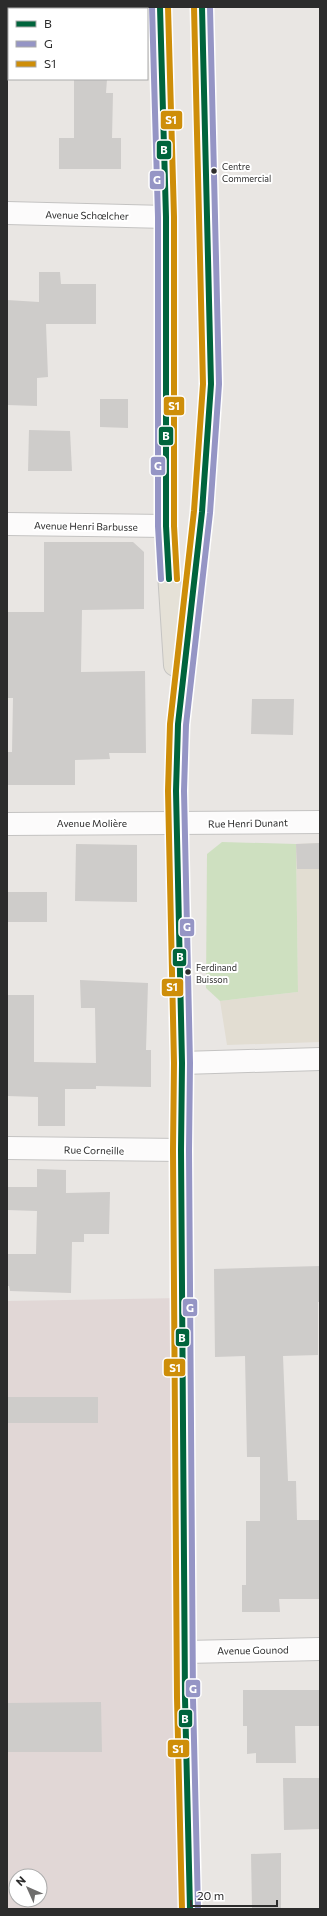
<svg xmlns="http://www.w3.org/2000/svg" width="327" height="1916" viewBox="0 0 327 1916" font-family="Commissioner,sans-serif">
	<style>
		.education { fill: #e2ddd2 }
		.medical { fill: #e1d7d6; fill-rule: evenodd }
		.green { fill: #cee0c0 }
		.building { fill: #ceccca }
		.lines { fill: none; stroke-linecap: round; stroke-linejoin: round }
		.street-casing { stroke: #c4c3c2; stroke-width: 24 }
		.primary-casing { stroke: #c5c4c2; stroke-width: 24 }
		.street { stroke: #fcfbfb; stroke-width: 22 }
		.primary { stroke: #e5e1d7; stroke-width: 22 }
		.bus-1-casing { stroke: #fff; stroke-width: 9 }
		.bus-2-casing { stroke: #fff; stroke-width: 9 }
		.bus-3-casing { stroke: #fff; stroke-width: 9 }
		.bus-1 { stroke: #00643c; stroke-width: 6 }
		.bus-2 { stroke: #9595c5; stroke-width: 6 }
		.bus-3 { stroke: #ce8e09; stroke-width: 6 }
		.bus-dot { fill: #2c2c2c; stroke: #fff; stroke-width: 1.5 }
		.labels { text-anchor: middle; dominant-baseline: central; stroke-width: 4; stroke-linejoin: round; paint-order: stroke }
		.bus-label { font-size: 9px; fill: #2c2c2c; stroke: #fff; text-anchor: start }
		.street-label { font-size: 10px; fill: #2c2c2c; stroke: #fff }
		.line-badge { stroke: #fff; stroke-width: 1.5 }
		.badge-label { font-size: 11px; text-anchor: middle; font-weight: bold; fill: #fff }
	</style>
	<rect width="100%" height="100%" fill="#e9e6e3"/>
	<path class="education" d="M 320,843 L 320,1042 L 227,1045 L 220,1001 L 298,992 L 296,844 Z"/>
	<path class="medical" d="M 182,1298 L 190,1909 L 7,1909 L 7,1301 ZM 16,1876 L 40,1876 L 40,1900 L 16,1900 Z"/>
	<path class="green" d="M 222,842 L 296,844 L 298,992 L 220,1001 L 206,988 L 207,854 Z"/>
	<g class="building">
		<path d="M 74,79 L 107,79 L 106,93 L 113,93 L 112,138 L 121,138 L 121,169 L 59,169 L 59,138 L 74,138 Z"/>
		<path d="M 39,272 L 60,272 L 61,284 L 96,284 L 96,324 L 46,324 L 48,377 L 37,378 L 37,406 L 7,405 L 7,300 L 39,302 Z"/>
		<path d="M 100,399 L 128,399 L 128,428 L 100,427 Z"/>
		<path d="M 29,430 L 70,431 L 72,471 L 28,471 Z"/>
		<path d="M 44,542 L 133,542 L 144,552 L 144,609 L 82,610 L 81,672 L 145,671 L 146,753 L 109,753 L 110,759 L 75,760 L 75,785 L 7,785 L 7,752 L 12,752 L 13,698 L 7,698 L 7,612 L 44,612 Z"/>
		<path d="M 252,699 L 294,699 L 293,735 L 251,734 Z"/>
		<path d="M 320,843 L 320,869 L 297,869 L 296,844 Z"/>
		<path d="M 76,844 L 137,845 L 137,902 L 75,901 Z"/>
		<rect x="7" y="892" width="40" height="30"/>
		<path d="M 80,980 L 148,983 L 146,1050 L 151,1050 L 151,1087 L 96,1086 L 96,1089 L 65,1089 L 65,1126 L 38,1126 L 38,1097 L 7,1096 L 7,995 L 34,995 L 34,1062 L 96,1063 L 95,1008 L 81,1008 Z"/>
		<path d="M 37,1169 L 66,1170 L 66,1193 L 110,1192 L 109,1234 L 84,1234 L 84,1242 L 72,1242 L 71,1293 L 10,1291 L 9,1286 L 7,1286 L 7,1254 L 36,1254 L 37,1211 L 7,1210 L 7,1187 L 37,1187 Z"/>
		<path d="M 320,1266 L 320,1302 L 318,1302 L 318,1355 L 283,1356 L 288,1481 L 296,1481 L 297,1520 L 320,1520 L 320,1599 L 279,1599 L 280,1612 L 242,1612 L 242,1585 L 246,1585 L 246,1521 L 260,1521 L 260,1457 L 247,1457 L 245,1356 L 215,1357 L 214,1269 Z"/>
		<rect x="7" y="1397" width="91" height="26"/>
		<path d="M 243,1690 L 320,1690 L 320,1726 L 295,1726 L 296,1763 L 256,1763 L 256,1753 L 247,1754 L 247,1726 L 243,1726 Z"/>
		<path d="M 101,1702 L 102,1752 L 7,1752 L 7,1703 Z"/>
		<path d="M 283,1778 L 320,1778 L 320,1829 L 284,1830 Z"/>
		<path d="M 281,1853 L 281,1908 L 252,1909 L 251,1854 Z"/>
	</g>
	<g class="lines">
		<defs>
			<g id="street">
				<path d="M 7,213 L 166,217"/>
				<path d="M 7,524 L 166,526"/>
				<path d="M 7,824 L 320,822"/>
				<path d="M 182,1063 L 320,1059"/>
				<path d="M 7,1148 L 181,1150"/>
				<path d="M 185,1652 L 320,1649"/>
			</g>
			<g id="primary">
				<path d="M 160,7 L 166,217 L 166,526 L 175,665"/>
				<path d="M 190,1909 L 185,1698 L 181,1150 L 182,1063 L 176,791 L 178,724 L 202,512 L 211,384 L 202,7"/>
			</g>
		</defs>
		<use href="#street" class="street-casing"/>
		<use href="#primary" class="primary-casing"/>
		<use href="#street" class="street"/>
		<use href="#primary" class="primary"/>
		<defs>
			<g id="bus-1">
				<path d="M 160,7 L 166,217 L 166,526 L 169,579"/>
				<path d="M 190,1909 L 185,1698 L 181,1150 L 182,1063 L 176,791 L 178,724 L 202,512 L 211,384 L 202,7"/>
			</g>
			<g id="bus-2">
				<path d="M 152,7 L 158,217 L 158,526 L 161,579"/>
				<path d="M 198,1909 L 193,1698 L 189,1150 L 190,1063 L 184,791 L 186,725 L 210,513 L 219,384 L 210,7"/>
			</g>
			<g id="bus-3">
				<path d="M 168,7 L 174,217 L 174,526 L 177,579"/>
				<path d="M 182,1909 L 177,1698 L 173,1150 L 174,1063 L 168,791 L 170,724 L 194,511 L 203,384 L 194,7"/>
			</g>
		</defs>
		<use href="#bus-1" class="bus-1-casing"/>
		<use href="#bus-2" class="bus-2-casing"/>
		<use href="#bus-3" class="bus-3-casing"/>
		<use href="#bus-1" class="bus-1"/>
		<use href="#bus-2" class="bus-2"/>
		<use href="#bus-3" class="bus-3"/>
	</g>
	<g class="bus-dot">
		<circle cx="214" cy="171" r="3.5"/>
		<circle cx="188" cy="972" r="3.5"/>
	</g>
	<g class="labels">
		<g class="bus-label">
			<text x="222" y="166">Centre<tspan x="222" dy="12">Commercial</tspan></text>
			<text x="196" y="967">Ferdinand<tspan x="196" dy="12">Buisson</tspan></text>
		</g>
		<g class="street-label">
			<text transform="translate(87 215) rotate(1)">Avenue Schœlcher</text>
			<text transform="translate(86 526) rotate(1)">Avenue Henri Barbusse</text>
			<text x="92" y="823">Avenue Molière</text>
			<text transform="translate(248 823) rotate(-1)">Rue Henri Dunant</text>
			<text transform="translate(94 1150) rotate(1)">Rue Corneille</text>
			<text transform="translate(253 1650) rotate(-1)">Avenue Gounod</text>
		</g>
	</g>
	<g class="line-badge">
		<rect x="160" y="110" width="23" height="20" rx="4" fill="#ce8e09"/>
		<rect x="156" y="140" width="16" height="20" rx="4" fill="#00643c"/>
		<rect x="149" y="170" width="16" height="20" rx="4" fill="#9595c5"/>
		<rect x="163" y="396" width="22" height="20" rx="4" fill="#ce8e09"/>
		<rect x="158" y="426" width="16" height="20" rx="4" fill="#00643c"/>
		<rect x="150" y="456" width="16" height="20" rx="4" fill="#9595c5"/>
		<rect x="179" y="918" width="16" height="19" rx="4" fill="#9595c5"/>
		<rect x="172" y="948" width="15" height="19" rx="4" fill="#00643c"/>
		<rect x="161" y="978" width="23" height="19" rx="4" fill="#ce8e09"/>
		<rect x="182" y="1298" width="16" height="19" rx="4" fill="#9595c5"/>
		<rect x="175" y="1328" width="15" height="19" rx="4" fill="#00643c"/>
		<rect x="163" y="1358" width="23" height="19" rx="4" fill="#ce8e09"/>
		<rect x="185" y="1679" width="16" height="19" rx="4" fill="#9595c5"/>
		<rect x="178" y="1709" width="15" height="19" rx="4" fill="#00643c"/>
		<rect x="167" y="1739" width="23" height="19" rx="4" fill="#ce8e09"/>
	</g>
	<g class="badge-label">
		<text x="171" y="124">S1</text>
		<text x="164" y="154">B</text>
		<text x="157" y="184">G</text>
		<text x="174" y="410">S1</text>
		<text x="166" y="440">B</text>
		<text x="158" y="470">G</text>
		<text x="187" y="931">G</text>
		<text x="180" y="961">B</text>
		<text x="172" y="991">S1</text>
		<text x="190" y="1312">G</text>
		<text x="182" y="1342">B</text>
		<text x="175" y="1372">S1</text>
		<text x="193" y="1693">G</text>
		<text x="185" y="1723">B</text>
		<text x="178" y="1753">S1</text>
	</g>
	<rect width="327" height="1916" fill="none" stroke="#2c2c2c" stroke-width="16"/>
	<rect x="8" y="8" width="140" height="72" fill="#ffffff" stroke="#ababab"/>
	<rect x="16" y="21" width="20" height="6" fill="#00643c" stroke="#ababab"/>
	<text x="44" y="28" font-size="12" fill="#2c2c2c">B</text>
	<rect x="16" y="41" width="20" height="6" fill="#9595c5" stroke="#ababab"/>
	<text x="44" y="48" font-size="12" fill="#2c2c2c">G</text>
	<rect x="16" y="61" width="20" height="6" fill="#ce8e09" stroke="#ababab"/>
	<text x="44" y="68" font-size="12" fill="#2c2c2c">S1</text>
	<g transform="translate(28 1888) rotate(315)"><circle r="19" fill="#ffffff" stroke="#ababab"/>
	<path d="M0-3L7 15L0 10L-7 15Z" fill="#6e6d6c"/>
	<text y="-6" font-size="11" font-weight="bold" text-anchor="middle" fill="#2c2c2c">N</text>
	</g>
	<path d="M191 1900v6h86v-6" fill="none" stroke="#2c2c2c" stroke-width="2"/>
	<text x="197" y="1900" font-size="12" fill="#2c2c2c" stroke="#ffffff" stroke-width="3" paint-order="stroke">20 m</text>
</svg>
